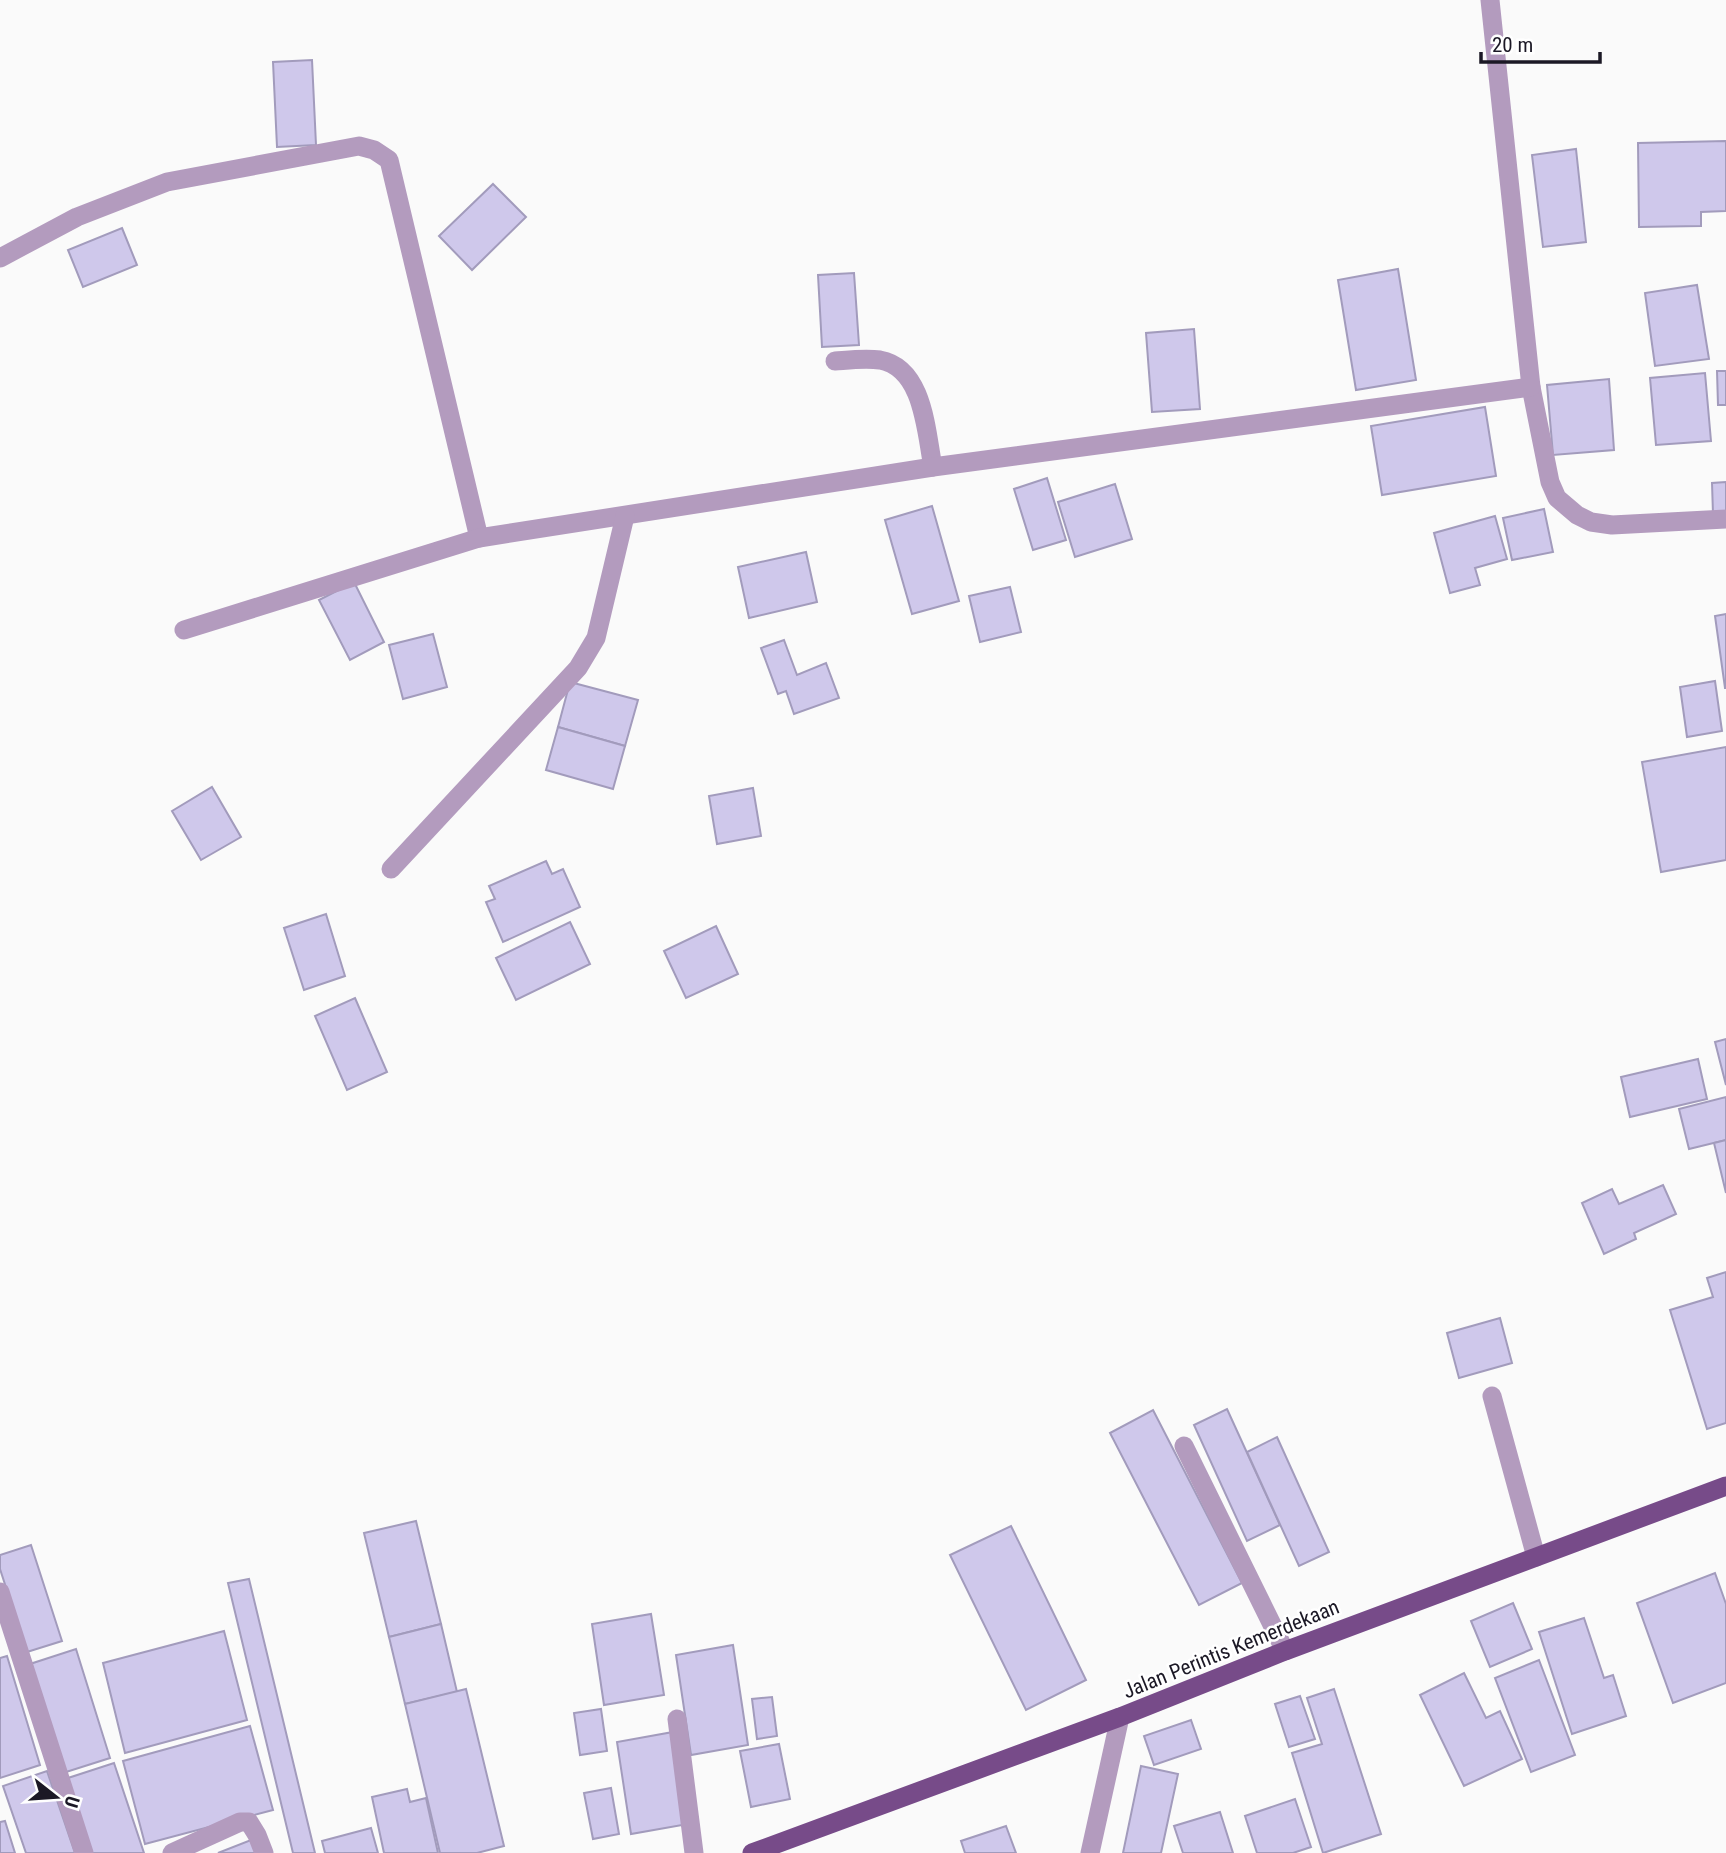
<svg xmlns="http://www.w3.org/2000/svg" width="1726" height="1853" viewBox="0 0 1726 1853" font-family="'Roboto Condensed',sans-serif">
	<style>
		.building { fill: #cfc8eb; stroke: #a29bbc; stroke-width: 2 }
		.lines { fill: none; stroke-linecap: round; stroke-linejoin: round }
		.service { stroke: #b39bbe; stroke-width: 19 }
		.minor { stroke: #b39bbe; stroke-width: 19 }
		.primary { stroke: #774b89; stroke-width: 19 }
		.labels { text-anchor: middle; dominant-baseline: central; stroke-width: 5; stroke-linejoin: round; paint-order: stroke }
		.street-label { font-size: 21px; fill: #1b1825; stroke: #fff }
	</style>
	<rect width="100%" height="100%" fill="#fafafa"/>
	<g class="building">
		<path d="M 312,60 L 316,145 L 277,147 L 273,62 Z"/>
		<path d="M 1726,141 L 1726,211 L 1701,212 L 1701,226 L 1639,227 L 1638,143 Z"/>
		<path d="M 1576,149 L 1586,242 L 1543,247 L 1532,155 Z"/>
		<path d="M 493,184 L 526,217 L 472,270 L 439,236 Z"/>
		<path d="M 122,228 L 137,265 L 83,287 L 68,250 Z"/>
		<path d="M 1398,269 L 1416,380 L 1356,390 L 1338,280 Z"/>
		<path d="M 854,273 L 859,345 L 822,347 L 818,275 Z"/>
		<path d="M 1697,285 L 1709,359 L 1655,366 L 1645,293 Z"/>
		<path d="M 1194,329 L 1200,409 L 1152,412 L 1146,333 Z"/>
		<path d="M 1717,371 L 1726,371 L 1726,405 L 1718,405 Z"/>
		<path d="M 1705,373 L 1711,441 L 1656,445 L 1650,378 Z"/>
		<path d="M 1609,379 L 1614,450 L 1553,455 L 1547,385 Z"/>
		<path d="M 1485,407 L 1496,476 L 1382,495 L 1371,426 Z"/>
		<path d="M 1047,478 L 1066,540 L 1033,550 L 1014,489 Z"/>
		<path d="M 1726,482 L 1726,514 L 1713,514 L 1712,483 Z"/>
		<path d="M 1115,484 L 1132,539 L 1075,557 L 1058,502 Z"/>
		<path d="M 932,506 L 959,601 L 912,614 L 885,520 Z"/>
		<path d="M 1544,509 L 1553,552 L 1512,560 L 1503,518 Z"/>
		<path d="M 1495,516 L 1507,559 L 1475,568 L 1480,585 L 1450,593 L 1434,533 Z"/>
		<path d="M 806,552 L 817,602 L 749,618 L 738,567 Z"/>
		<path d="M 354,582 L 384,642 L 350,660 L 319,600 Z"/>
		<path d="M 1010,587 L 1021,632 L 980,642 L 969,596 Z"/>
		<path d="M 1726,614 L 1726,688 L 1725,688 L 1715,616 Z"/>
		<path d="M 433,634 L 447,687 L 403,699 L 389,645 Z"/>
		<path d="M 784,640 L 797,675 L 826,663 L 839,698 L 794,714 L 786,691 L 778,694 L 761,648 Z"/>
		<path d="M 1715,681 L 1722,731 L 1687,737 L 1680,687 Z"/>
		<path d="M 570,682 L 638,700 L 625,746 L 558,727 Z"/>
		<path d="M 558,727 L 625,746 L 613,789 L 546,770 Z"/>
		<path d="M 1726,747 L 1726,860 L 1661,872 L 1642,762 Z"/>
		<path d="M 212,787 L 241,837 L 201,860 L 172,811 Z"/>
		<path d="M 753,788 L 761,836 L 717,844 L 709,796 Z"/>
		<path d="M 546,861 L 552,874 L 563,869 L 580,907 L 503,942 L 486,902 L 495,899 L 489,886 Z"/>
		<path d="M 326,914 L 345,976 L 304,990 L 284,928 Z"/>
		<path d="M 570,922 L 590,964 L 516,1000 L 496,958 Z"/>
		<path d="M 716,926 L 738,974 L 686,998 L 664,951 Z"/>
		<path d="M 355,998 L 387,1072 L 347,1090 L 315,1016 Z"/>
		<path d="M 1726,1039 L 1726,1085 L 1715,1042 Z"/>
		<path d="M 1698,1059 L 1707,1099 L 1630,1117 L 1621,1077 Z"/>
		<path d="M 1726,1097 L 1726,1140 L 1689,1149 L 1679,1109 Z"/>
		<path d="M 1726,1140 L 1726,1193 L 1714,1143 Z"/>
		<path d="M 1663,1185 L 1676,1214 L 1634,1233 L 1636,1239 L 1604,1254 L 1582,1203 L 1612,1189 L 1619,1204 Z"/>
		<path d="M 1726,1272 L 1726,1423 L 1707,1429 L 1670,1310 L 1713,1297 L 1707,1278 Z"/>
		<path d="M 1500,1318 L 1512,1363 L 1459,1378 L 1447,1333 Z"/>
		<path d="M 1227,1409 L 1280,1525 L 1247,1541 L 1194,1425 Z"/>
		<path d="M 1153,1410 L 1242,1583 L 1199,1605 L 1110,1433 Z"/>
		<path d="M 1277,1437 L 1329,1552 L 1299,1566 L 1247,1452 Z"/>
		<path d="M 416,1521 L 441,1624 L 389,1637 L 364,1533 Z"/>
		<path d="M 1011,1526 L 1086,1680 L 1026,1710 L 950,1555 Z"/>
		<path d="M 31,1545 L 62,1641 L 27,1652 L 0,1569 L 0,1555 Z"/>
		<path d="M 1715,1573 L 1726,1604 L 1726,1683 L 1673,1703 L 1637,1603 Z"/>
		<path d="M 249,1579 L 315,1853 L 293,1853 L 228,1583 Z"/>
		<path d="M 1513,1603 L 1532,1649 L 1490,1667 L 1471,1621 Z"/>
		<path d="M 651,1614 L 664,1695 L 604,1705 L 592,1624 Z"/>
		<path d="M 1584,1618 L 1604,1678 L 1613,1675 L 1626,1716 L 1572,1734 L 1539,1632 Z"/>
		<path d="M 441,1624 L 457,1692 L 405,1704 L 389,1637 Z"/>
		<path d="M 224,1631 L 247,1720 L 125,1753 L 103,1663 Z"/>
		<path d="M 733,1645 L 748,1745 L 691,1755 L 676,1655 Z"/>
		<path d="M 76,1649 L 110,1758 L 63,1773 L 30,1664 Z"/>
		<path d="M 7,1656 L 40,1765 L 0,1778 L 0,1658 Z"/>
		<path d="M 1539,1660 L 1575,1755 L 1531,1772 L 1495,1678 Z"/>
		<path d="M 1464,1673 L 1486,1718 L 1500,1711 L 1522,1759 L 1464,1786 L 1420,1695 Z"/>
		<path d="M 466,1689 L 504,1846 L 477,1853 L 440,1853 L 405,1704 Z"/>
		<path d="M 1334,1689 L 1381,1834 L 1323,1853 L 1292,1753 L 1322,1744 L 1307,1698 Z"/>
		<path d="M 1300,1696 L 1315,1739 L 1289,1747 L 1275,1704 Z"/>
		<path d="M 772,1697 L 777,1736 L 757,1739 L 752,1699 Z"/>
		<path d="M 601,1709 L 607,1751 L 580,1755 L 574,1713 Z"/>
		<path d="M 1191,1720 L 1201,1749 L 1154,1765 L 1144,1736 Z"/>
		<path d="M 250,1726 L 273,1810 L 145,1844 L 123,1761 Z"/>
		<path d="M 673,1732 L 688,1824 L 631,1834 L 617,1742 Z"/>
		<path d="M 779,1744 L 790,1799 L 751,1807 L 740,1751 Z"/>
		<path d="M 114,1763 L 144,1853 L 89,1853 L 65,1779 Z"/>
		<path d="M 1141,1766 L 1178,1774 L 1161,1853 L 1123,1853 Z"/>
		<path d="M 47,1771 L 75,1853 L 26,1853 L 3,1786 Z"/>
		<path d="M 611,1788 L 619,1834 L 593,1839 L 584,1793 Z"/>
		<path d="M 407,1789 L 410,1802 L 426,1798 L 438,1853 L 384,1853 L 372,1797 Z"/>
		<path d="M 1295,1799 L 1311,1847 L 1293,1853 L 1257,1853 L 1245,1816 Z"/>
		<path d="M 1220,1812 L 1233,1853 L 1183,1853 L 1174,1826 Z"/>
		<path d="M 5,1821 L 15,1853 L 0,1853 L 0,1822 Z"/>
		<path d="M 1006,1826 L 1016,1853 L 965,1853 L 961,1841 Z"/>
		<path d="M 371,1828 L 378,1853 L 325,1853 L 322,1841 Z"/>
		<path d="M 251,1840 L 257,1853 L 218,1853 Z"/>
	</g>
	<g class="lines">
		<path class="service" d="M 1492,1396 L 1536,1557"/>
		<g class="minor">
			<path d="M 0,258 L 77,217 L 167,182 L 359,146 L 374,150 L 389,160 L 479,538"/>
			<path d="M 835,361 C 849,360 865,358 880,360 C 924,368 926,432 933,467"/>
			<path d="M 1531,387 L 1550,482 L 1557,498 L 1577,515 L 1591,522 L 1612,525 L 1726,519"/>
			<path d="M 184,630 L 479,538 L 933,467 L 1531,387 L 1490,0"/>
			<path d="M 391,869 L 578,668 L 596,638 L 625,516"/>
			<path d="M 1184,1446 L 1285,1651"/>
			<path d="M 0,1592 L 84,1853"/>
			<path d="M 677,1719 L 694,1853"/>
			<path d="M 172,1853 L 240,1822 L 249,1822 L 257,1835 L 264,1853"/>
			<path d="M 1090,1853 L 1120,1717"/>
		</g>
		<path class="primary" d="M 752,1853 L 1120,1717 L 1285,1651 L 1726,1486"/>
	</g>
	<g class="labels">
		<g class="street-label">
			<text transform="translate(1231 1649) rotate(-22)">Jalan Perintis Kemerdekaan</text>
		</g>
	</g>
	<g transform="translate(56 1797) rotate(107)" stroke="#ffffff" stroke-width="5" paint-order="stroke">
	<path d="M0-5L12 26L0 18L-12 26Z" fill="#1b1825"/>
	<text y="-10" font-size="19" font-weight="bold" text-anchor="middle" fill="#1b1825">U</text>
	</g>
	<path d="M1481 52v10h119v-10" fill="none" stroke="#1b1825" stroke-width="3.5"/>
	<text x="1492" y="52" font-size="21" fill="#1b1825" stroke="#ffffff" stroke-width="5" paint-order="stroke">20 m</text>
</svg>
